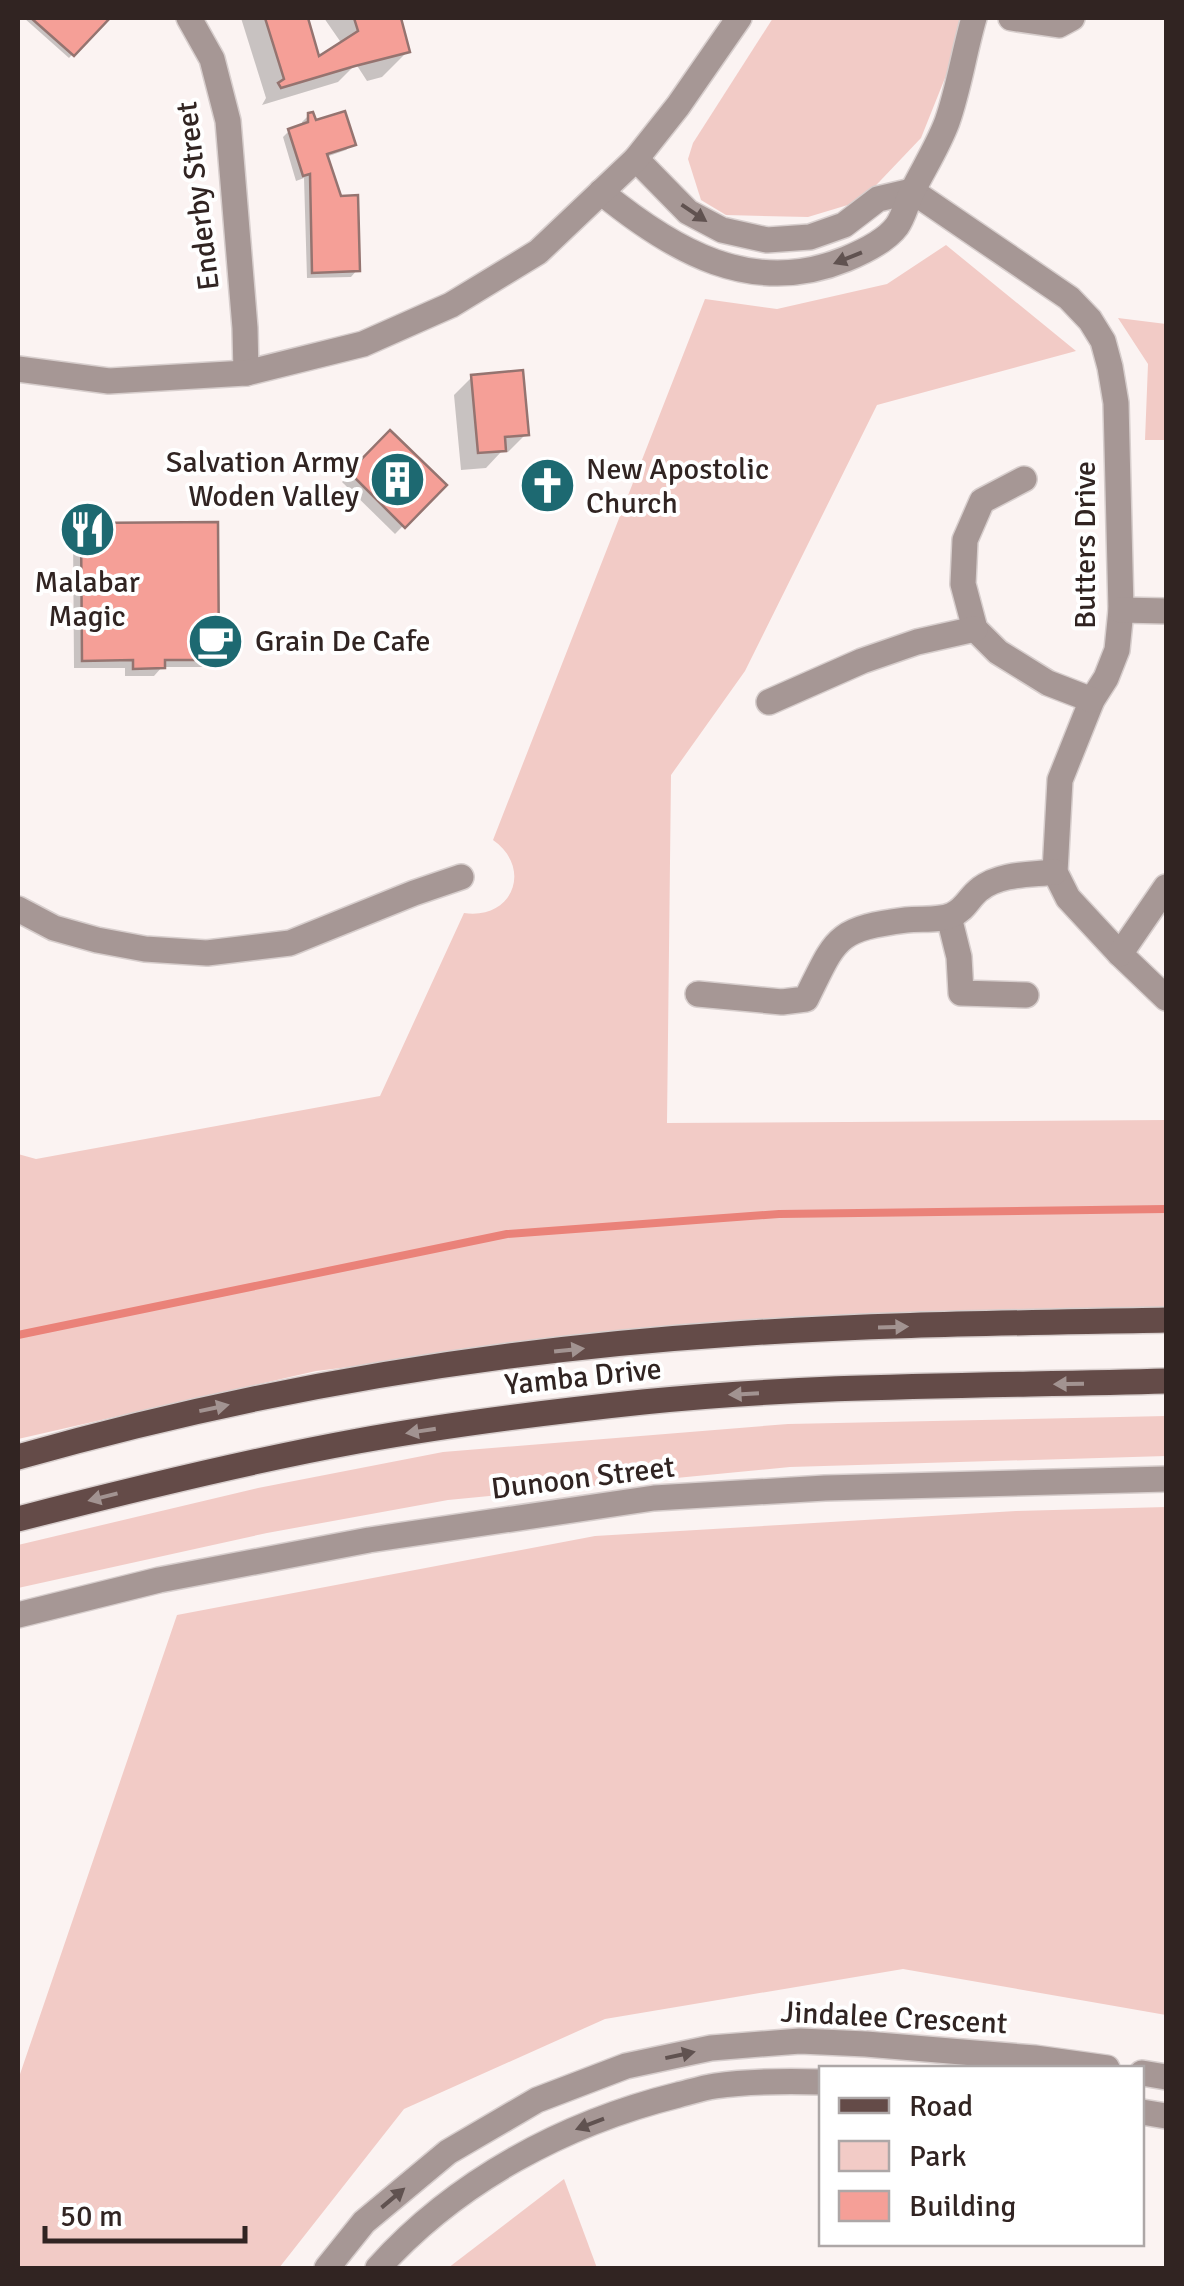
<svg xmlns="http://www.w3.org/2000/svg" width="1184" height="2286" viewBox="0 0 1184 2286" font-family="Signika,sans-serif">
	<style>
		.green { fill: #f2cbc6 }
		.shadow { fill: #0003 }
		.lines { fill: none; stroke-linecap: round; stroke-linejoin: round }
		.stream { stroke: #ea8279; stroke-width: 8 }
		.building { fill: #f59f97; stroke: #957470; stroke-width: 2.5 }
		.minor-casing { stroke: #d7cecd; stroke-width: 28 }
		.tertiary-casing { stroke: #d7cecd; stroke-width: 28 }
		.primary-casing { stroke: #d7cecd; stroke-width: 28 }
		.minor { stroke: #a69795; stroke-width: 25 }
		.tertiary { stroke: #a69795; stroke-width: 25 }
		.primary { stroke: #644b48; stroke-width: 25 }
		.oneway { fill: #605250 }
		.oneway2 { fill: #a29391 }
		.labels { text-anchor: middle; dominant-baseline: central; stroke-width: 8; stroke-linejoin: round; paint-order: stroke }
		.street-label { font-size: 30px; fill: #312422; stroke: #fff }
		.poi-label { font-size: 30px; fill: #312422; stroke: #fff; text-anchor: start }
	</style>
	<rect width="100%" height="100%" fill="#fbf3f2"/>
	<g class="green">
		<path d="M 773,18 L 966,18 L 959,43 L 921,138 L 861,201 L 808,217 L 726,215 L 701,200 L 688,159 L 693,143 Z"/>
		<path d="M 946,245 L 1076,351 L 877,405 L 745,671 L 671,775 L 667,1123 L 1166,1120 L 1166,1309 L 672,1328 L 316,1371 L 18,1439 L 18,1154 L 36,1159 L 380,1096 L 464,913 C 513,920 533,868 493,840 L 705,299 L 777,309 L 887,284 Z"/>
		<path d="M 1118,318 L 1166,324 L 1166,440 L 1145,440 L 1148,364 Z"/>
		<path d="M 1166,1416 L 1166,1456 L 790,1467 L 448,1500 L 267,1533 L 18,1588 L 18,1545 L 258,1488 L 443,1452 L 788,1424 Z"/>
		<path d="M 1166,1507 L 1166,2015 L 903,1969 L 605,2019 L 404,2109 L 279,2268 L 18,2268 L 18,2080 L 177,1615 L 595,1536 L 1016,1511 Z"/>
		<path d="M 564,2179 L 597,2268 L 448,2268 Z"/>
	</g>
	<g class="shadow">
		<path d="M 24,18 L 106,18 L 69,58 Z"/>
		<path d="M 241,18 L 306,18 L 318,60 L 342,44 L 324,18 L 399,18 L 407,52 L 382,77 L 367,81 L 356,64 L 338,82 L 262,105 L 266,98 Z"/>
		<path d="M 309,115 L 314,123 L 353,144 L 346,150 L 326,157 L 357,270 L 351,277 L 307,278 L 304,178 L 296,181 L 283,137 L 289,131 L 302,127 L 302,122 Z"/>
		<path d="M 472,377 L 526,434 L 508,452 L 501,452 L 486,468 L 461,470 L 454,395 Z"/>
		<path d="M 390,433 L 443,485 L 395,534 L 342,482 Z"/>
		<path d="M 82,525 L 217,659 L 208,667 L 162,667 L 154,676 L 125,676 L 125,668 L 74,668 L 73,534 Z"/>
	</g>
	<g class="lines">
		<path class="stream" d="M 18,1335 L 507,1234 L 779,1214 L 1166,1209"/>
	</g>
	<g class="building">
		<path d="M 31,18 L 110,18 L 74,56 Z"/>
		<path d="M 265,18 L 308,18 L 319,56 L 358,31 L 354,18 L 401,18 L 410,52 L 355,66 L 281,88 L 278,83 L 284,79 Z"/>
		<path d="M 345,111 L 356,145 L 327,154 L 341,196 L 358,195 L 360,271 L 312,273 L 310,174 L 303,176 L 288,129 L 308,122 L 308,113 L 313,112 L 316,120 Z"/>
		<path d="M 523,370 L 529,435 L 505,437 L 506,451 L 478,453 L 471,375 Z"/>
		<path d="M 390,430 L 447,485 L 405,528 L 349,472 Z"/>
		<path d="M 218,522 L 219,660 L 165,660 L 165,668 L 133,669 L 133,660 L 82,661 L 81,523 Z"/>
	</g>
	<g class="lines">
		<defs>
			<g id="minor">
				<path d="M 189,18 L 212,59 L 228,121 L 245,328 L 246,373"/>
				<path d="M 1011,18 L 1059,25 L 1072,18"/>
				<path d="M 636,159 L 688,212 L 722,230 L 767,240 L 810,237 L 844,225 L 878,199 L 912,191 L 1069,298 L 1090,320 L 1103,341 L 1110,367 L 1116,403 L 1121,610 L 1117,650 L 1106,678 L 1092,700 L 1060,780 L 1055,872 L 1068,898 L 1120,954 L 1166,998"/>
				<path d="M 601,192 C 672,250 752,298 846,259 C 863,252 886,241 897,226 C 904,216 907,201 913,190 C 924,168 938,146 947,122 C 959,88 964,52 974,18"/>
				<path d="M 1024,479 L 982,501 L 965,540 L 963,584 L 975,629 L 998,652 L 1048,683 L 1092,700"/>
				<path d="M 1121,610 L 1166,611"/>
				<path d="M 769,702 L 862,661 L 917,642 L 975,629"/>
				<path d="M 18,909 L 54,928 L 97,940 L 145,949 L 207,953 L 290,943 L 414,893 L 461,877"/>
				<path d="M 949,917 L 959,957 L 961,993 L 1026,995"/>
				<path d="M 1120,954 L 1166,887"/>
				<path d="M 698,994 L 782,1002 L 806,999 C 836,939 834,929 906,920 C 921,918 939,921 952,915 C 966,909 969,897 980,889 C 1001,873 1030,875 1055,872"/>
				<path d="M 18,1615 L 159,1580 L 369,1540 L 654,1498 L 825,1488 L 1166,1479"/>
				<path d="M 1142,2073 L 1166,2077"/>
				<path d="M 1142,2112 L 1166,2116"/>
				<path d="M 327,2268 L 364,2222 L 448,2152 L 537,2100 L 626,2066 L 711,2048 L 800,2041 L 866,2044 L 1035,2058 L 1107,2068"/>
				<path d="M 378,2268 C 456,2181 565,2123 678,2095 C 690,2092 702,2088 715,2086 C 749,2081 787,2081 822,2082"/>
			</g>
			<path id="tertiary" d="M 18,369 L 109,381 L 246,373 L 363,344 L 451,305 L 538,252 L 636,159 L 678,106 L 739,18"/>
			<g id="primary">
				<path d="M 18,1457 C 250,1391 493,1350 734,1334 C 878,1324 1023,1323 1166,1320"/>
				<path d="M 18,1519 C 130,1490 243,1462 358,1441 C 452,1424 548,1412 643,1402 C 817,1384 992,1386 1166,1381"/>
			</g>
		</defs>
		<use href="#minor" class="minor-casing"/>
		<use href="#tertiary" class="tertiary-casing"/>
		<use href="#primary" class="primary-casing"/>
		<use href="#minor" class="minor"/>
		<use href="#tertiary" class="tertiary"/>
		<use href="#primary" class="primary"/>
	</g>
	<defs><path id="oneway-solid" d="M-6-.8H1V-3.2L6.5 0L1 3.2V.8H-6Z" transform="scale(2.5)"/></defs>
	<g class="oneway">
		<use href="#oneway-solid" transform="translate(694 213) rotate(34)"/>
		<use href="#oneway-solid" transform="translate(848 258) rotate(158)"/>
		<use href="#oneway-solid" transform="translate(680 2055) rotate(-12)"/>
		<use href="#oneway-solid" transform="translate(590 2124) rotate(159)"/>
		<use href="#oneway-solid" transform="translate(393 2198) rotate(-40)"/>
	</g>
	<g class="oneway2">
		<use href="#oneway-solid" transform="translate(893 1327) rotate(-2)"/>
		<use href="#oneway-solid" transform="translate(569 1350) rotate(-6)"/>
		<use href="#oneway-solid" transform="translate(1069 1384) rotate(179)"/>
		<use href="#oneway-solid" transform="translate(744 1394) rotate(177)"/>
		<use href="#oneway-solid" transform="translate(214 1408) rotate(-12)"/>
		<use href="#oneway-solid" transform="translate(421 1431) rotate(171)"/>
		<use href="#oneway-solid" transform="translate(103 1497) rotate(166)"/>
	</g>
	<defs>
		<symbol id="building-disc" viewBox="-11 -11 22 22"><circle r="9.5" fill="#1d6971" stroke="#fff"/><path d="M-4-6H4V6H1V3H-1V6H-4ZM-2.5-4.3h1.7v1.8h-1.7ZM.8-4.3h1.7v1.8H.8ZM-2.5-1h1.7V.8h-1.7ZM.8-1h1.7V.8H.8Z" fill="#fff"/></symbol>
		<symbol id="church-disc" viewBox="-11 -11 22 22"><circle r="9.5" fill="#1d6971" stroke="#fff"/><path d="M-1.2-6h2.4v3.5h3.3v2.4h-3.3V6h-2.4V-.1h-3.3v-2.4h3.3Z" fill="#fff"/></symbol>
		<symbol id="restaurant-disc" viewBox="-11 -11 22 22"><circle r="9.5" fill="#1d6971" stroke="#fff"/><path d="M-5-6h1v4h1v-4h1v4h1v-4h1v5L-1.5 .5V6h-2V.5L-5-1ZM5-6V6H3V1.5H1.5Q1.5-4 5-6Z" fill="#fff"/></symbol>
		<symbol id="cafe-disc" viewBox="-11 -11 22 22"><circle r="9.5" fill="#1d6971" stroke="#fff"/><path d="M-5.5-4.5H6V0H3Q3 3.5 0 3.5H-2.5Q-5.5 3.5-5.5 0ZM3-3.2v2h1.7v-2ZM-6 4.5H4V6H-6Z" fill="#fff"/></symbol>
	</defs>
	<g fill-rule="evenodd">
		<use href="#building-disc" x="366" y="448" width="63" height="63"/>
		<use href="#church-disc" x="516" y="454" width="63" height="63"/>
		<use href="#restaurant-disc" x="56" y="498" width="63" height="63"/>
		<use href="#cafe-disc" x="184" y="610" width="63" height="63"/>
	</g>
	<g class="labels">
		<g class="street-label">
			<text transform="translate(198 196) rotate(-97)">Enderby Street</text>
			<text transform="translate(1085 545) rotate(-90)">Butters Drive</text>
			<text transform="translate(583 1377) rotate(-6)">Yamba Drive</text>
			<text transform="translate(583 1478) rotate(-7)">Dunoon Street</text>
			<text transform="translate(894 2018) rotate(3)">Jindalee Crescent</text>
		</g>
		<g class="poi-label">
			<text x="359" y="462" text-anchor="end">Salvation Army<tspan x="359" dy="34">Woden Valley</tspan></text>
			<text x="586" y="469">New Apostolic<tspan x="586" dy="34">Church</tspan></text>
			<text x="87" y="582" text-anchor="middle">Malabar<tspan x="87" dy="34">Magic</tspan></text>
			<text x="255" y="641">Grain De Cafe</text>
		</g>
	</g>
	<rect width="1184" height="2286" fill="none" stroke="#312422" stroke-width="40"/>
	<rect x="819" y="2066" width="325" height="180" fill="#ffffff" stroke="#ada7a7" stroke-width="2.5"/>
	<rect x="839" y="2098" width="50" height="15" fill="#644b48" stroke="#ada7a7" stroke-width="2.5"/>
	<text x="909" y="2116" font-size="30" fill="#312422">Road</text>
	<rect x="839" y="2141" width="50" height="30" fill="#f2cbc6" stroke="#ada7a7" stroke-width="2.5"/>
	<text x="909" y="2166" font-size="30" fill="#312422">Park</text>
	<rect x="839" y="2191" width="50" height="30" fill="#f59f97" stroke="#ada7a7" stroke-width="2.5"/>
	<text x="909" y="2216" font-size="30" fill="#312422">Building</text>
	<path d="M45 2226v15h200v-15" fill="none" stroke="#312422" stroke-width="5"/>
	<text x="60" y="2226" font-size="30" fill="#312422" stroke="#ffffff" stroke-width="8" paint-order="stroke">50 m</text>
</svg>
